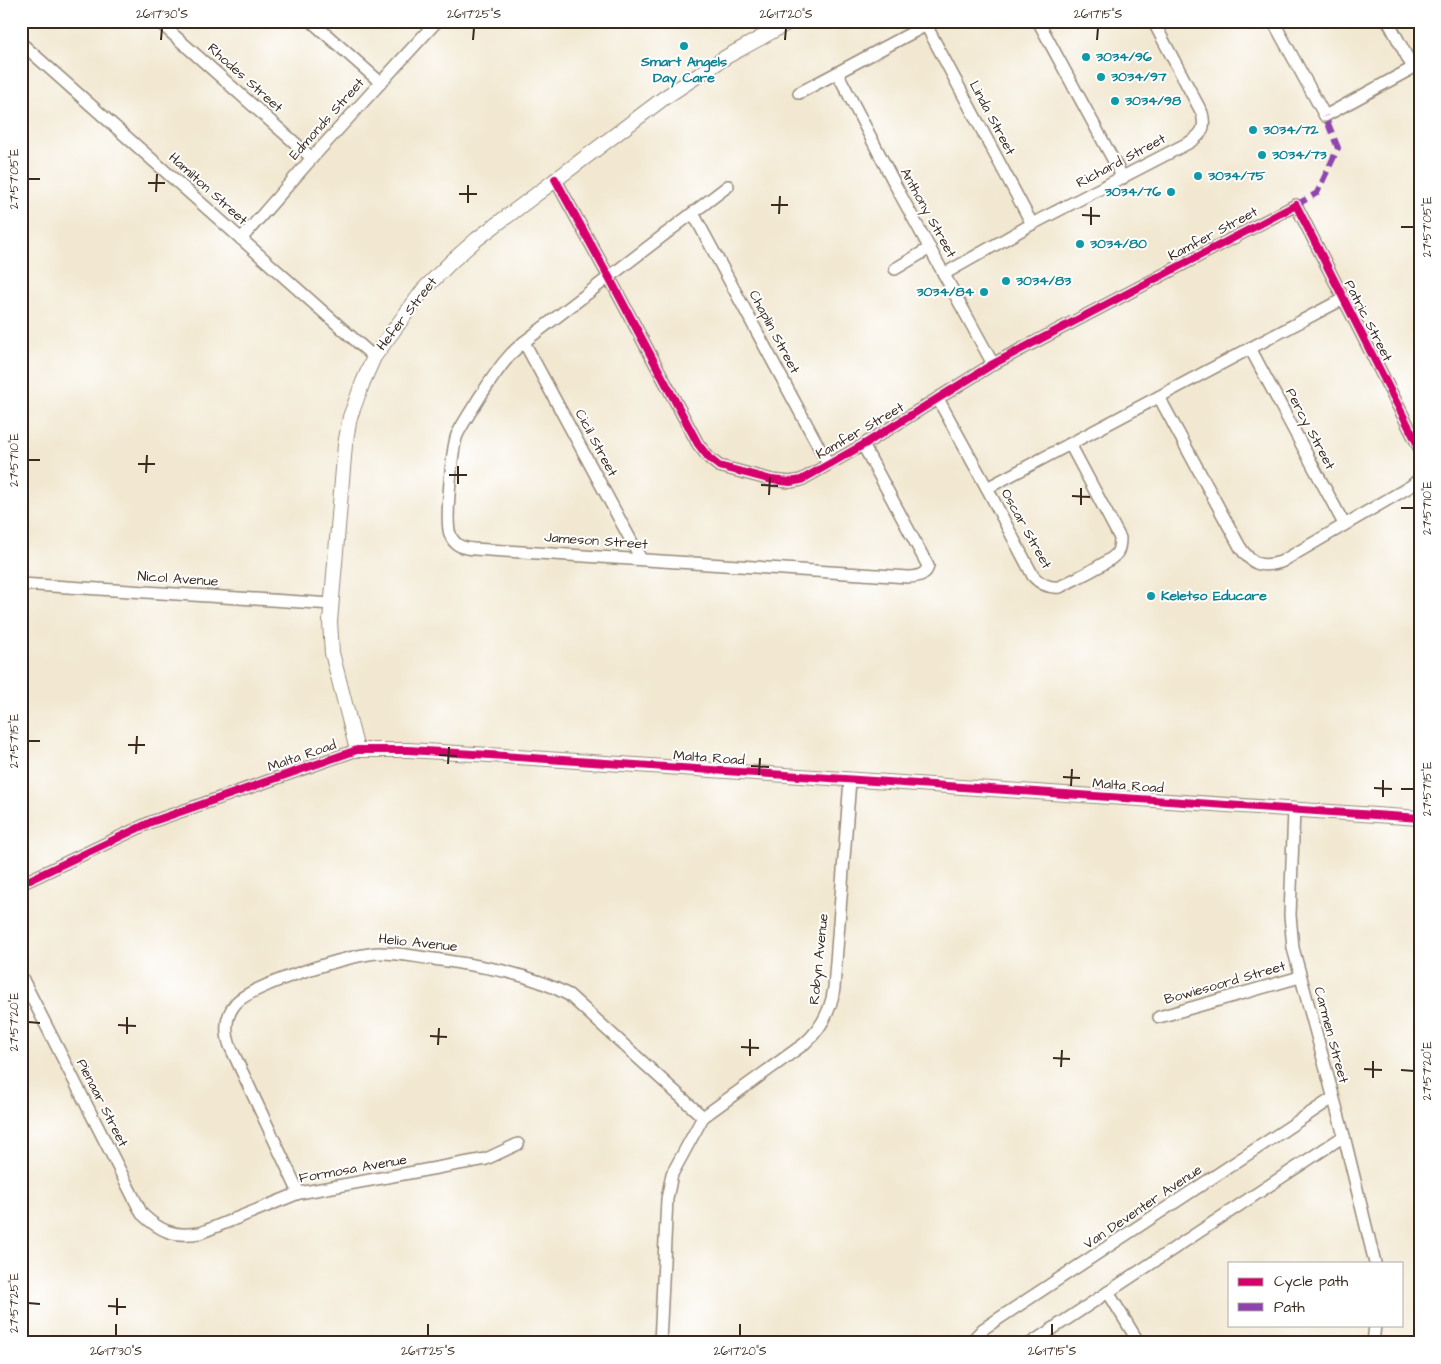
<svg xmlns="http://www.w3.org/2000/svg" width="1441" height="1364" viewBox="0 0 1441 1364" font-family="'Architects Daughter',sans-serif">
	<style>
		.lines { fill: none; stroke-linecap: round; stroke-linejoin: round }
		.minor-casing { stroke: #968978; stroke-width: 14 }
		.tertiary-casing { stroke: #968978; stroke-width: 16 }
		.minor { stroke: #fff; stroke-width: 11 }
		.tertiary { stroke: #fff; stroke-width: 14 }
		.quiet { stroke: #8e44ad; stroke-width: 6; stroke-dasharray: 12 6; stroke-linecap: butt }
		.cycleway-casing { stroke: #fff; stroke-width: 11 }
		.cycleway { stroke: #d6006c; stroke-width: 8 }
		.ticks { fill: none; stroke: #3b2a1e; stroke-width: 2 }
		.culture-dot { fill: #0f9aa8; stroke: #fff; stroke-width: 2 }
		.labels { text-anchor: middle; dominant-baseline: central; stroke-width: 4; stroke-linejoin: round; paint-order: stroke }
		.culture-label { font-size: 14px; font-weight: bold; fill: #0d838f; stroke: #fff; text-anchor: start }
		.street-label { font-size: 14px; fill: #3b2a1e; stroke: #fff }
		.neatline { fill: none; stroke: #3b2a1e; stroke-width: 2 }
		.ticks-label { font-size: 12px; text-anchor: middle; fill: #3b2a1e }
	</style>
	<rect width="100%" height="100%" fill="#fff"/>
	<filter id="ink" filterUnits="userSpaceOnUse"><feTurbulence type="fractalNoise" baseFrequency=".02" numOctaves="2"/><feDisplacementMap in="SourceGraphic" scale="10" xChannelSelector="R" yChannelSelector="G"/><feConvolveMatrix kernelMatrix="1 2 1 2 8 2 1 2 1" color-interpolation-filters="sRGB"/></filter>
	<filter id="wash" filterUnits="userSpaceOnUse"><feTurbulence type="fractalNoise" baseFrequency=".0096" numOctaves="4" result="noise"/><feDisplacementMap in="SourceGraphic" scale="20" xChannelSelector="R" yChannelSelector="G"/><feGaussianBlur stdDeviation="1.12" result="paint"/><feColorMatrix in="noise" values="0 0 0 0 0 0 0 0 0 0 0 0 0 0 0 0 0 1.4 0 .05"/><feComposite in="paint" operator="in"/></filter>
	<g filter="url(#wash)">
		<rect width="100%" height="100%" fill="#f2e8d1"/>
	</g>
	<g filter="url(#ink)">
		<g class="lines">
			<defs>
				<g id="minor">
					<path d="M 158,21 L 312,158"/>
					<path d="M 311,21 L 380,82"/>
					<path d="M 1038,21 L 1123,178"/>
					<path d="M 1273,21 L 1325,116 L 1420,64"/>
					<path d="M 1388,21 L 1413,68"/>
					<path d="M 926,25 L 1032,224"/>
					<path d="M 21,43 L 374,357"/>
					<path d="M 838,74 L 900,194 L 993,364"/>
					<path d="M 799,93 L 934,21"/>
					<path d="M 555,179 L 609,277 L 698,444 L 709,458 L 719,466 L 772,480 L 790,482 L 801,480 L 863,445 L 993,364 L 1296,205 L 1420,449"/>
					<path d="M 728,186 L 524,342 C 505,357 494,376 481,395 C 473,408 464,421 457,435 C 452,448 445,522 450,534 C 454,546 463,548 474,549 L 908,577 C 916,577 926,576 928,566 L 863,445"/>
					<path d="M 693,213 L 828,464"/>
					<path d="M 241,239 L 312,158 L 437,21"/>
					<path d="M 895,269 L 930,248"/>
					<path d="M 944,274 L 1032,224 L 1190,142 C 1202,134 1206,128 1202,113 L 1153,21"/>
					<path d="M 524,342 L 641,559"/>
					<path d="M 1250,348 L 1344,524"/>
					<path d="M 1159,397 L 1240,547 C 1252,565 1261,568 1281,562 L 1411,486 L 1420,478"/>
					<path d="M 938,399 L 987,488 L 1343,299"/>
					<path d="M 987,488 L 1033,576 C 1040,584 1049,588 1060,587 C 1072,580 1110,563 1117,553 C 1120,548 1120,543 1120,538 L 1070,444"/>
					<path d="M 21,584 L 332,604"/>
					<path d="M 1294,810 L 1290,915 L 1293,948 L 1344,1136 L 1375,1263"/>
					<path d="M 21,884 L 151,822 L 357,750"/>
					<path d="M 21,976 L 142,1214 C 161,1232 174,1237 200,1233 L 299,1193 L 486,1159 L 518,1144"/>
					<path d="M 1159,1017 L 1300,977"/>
					<path d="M 299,1193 L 230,1046 C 225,1032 225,1016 236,1003 C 252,985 356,952 381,953 C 399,953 417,957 434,959 C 481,966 527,972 569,995 L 703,1117"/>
					<path d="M 1108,1292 L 1139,1343"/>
					<path d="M 660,1343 L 667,1199 L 672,1174 L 703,1117 L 804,1044 C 821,1029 831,1012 834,988 L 850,780"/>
					<path d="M 970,1343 L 983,1329 L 1333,1098"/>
					<path d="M 1031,1343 L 1344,1136"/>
					<path d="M 1373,1343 L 1375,1325"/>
				</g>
				<path id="tertiary" d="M 791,21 L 726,57 L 664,98 L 477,239 L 452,261 L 424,289 L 374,357 L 363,382 L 350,417 L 345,445 L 330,622 L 332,653 L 357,750 L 408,750 L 474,754 L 1420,818"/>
			</defs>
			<use href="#minor" class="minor-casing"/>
			<use href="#tertiary" class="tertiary-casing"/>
			<use href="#minor" class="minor"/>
			<use href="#tertiary" class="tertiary"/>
			<path class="quiet" d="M 1296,205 L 1317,193 L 1338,148 L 1325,116"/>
			<defs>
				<g id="cycleway">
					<path d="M 555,179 L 609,277 L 698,444 L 709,458 L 719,466 L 772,480 L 790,482 L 801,480 L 863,445 L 993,364 L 1296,205 L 1420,449"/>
					<path d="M 21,884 L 151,822 L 357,750 L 408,750 L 474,754 L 1420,818"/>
				</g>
			</defs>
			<use href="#cycleway" class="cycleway-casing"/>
			<use href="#cycleway" class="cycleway"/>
		</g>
	</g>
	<path class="ticks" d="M 161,40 L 162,28M 473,40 L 474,28M 785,40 L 786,28M 1097,40 L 1098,28M 28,179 L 40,179M 148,183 L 165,183M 156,192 L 157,174M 459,194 L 477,194M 468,203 L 468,185M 771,205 L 788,205M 779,214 L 780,196M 1082,215 L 1100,216M 1091,225 L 1091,207M 1401,227 L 1414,227M 28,460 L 40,460M 138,464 L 155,464M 146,473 L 147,455M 449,475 L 467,475M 458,484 L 458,466M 761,485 L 778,486M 769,495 L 770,477M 1072,496 L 1090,497M 1081,505 L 1081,488M 1401,508 L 1414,508M 28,741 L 40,741M 128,745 L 145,745M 136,754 L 137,736M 439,755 L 457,756M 448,764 L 449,747M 751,766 L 769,767M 759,775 L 760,758M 1063,777 L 1080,778M 1071,786 L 1072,769M 1374,788 L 1392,789M 1401,789 L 1414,789M 1383,797 L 1383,780M 28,1022 L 40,1023M 118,1025 L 136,1026M 127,1034 L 127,1017M 430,1036 L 447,1037M 438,1045 L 439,1028M 741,1047 L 759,1048M 750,1056 L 750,1039M 1053,1058 L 1070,1059M 1061,1067 L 1062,1050M 1364,1069 L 1382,1070M 1401,1070 L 1414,1071M 1373,1078 L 1373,1061M 28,1303 L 40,1304M 108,1306 L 126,1307M 117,1315 L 117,1298M 116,1336 L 116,1324M 428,1336 L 428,1324M 740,1336 L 740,1324M 1052,1336 L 1052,1324"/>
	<g class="culture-dot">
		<circle cx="684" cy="46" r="5"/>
		<circle cx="1086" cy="57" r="5"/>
		<circle cx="1101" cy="77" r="5"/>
		<circle cx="1115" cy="101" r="5"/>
		<circle cx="1253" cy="130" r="5"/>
		<circle cx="1262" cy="155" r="5"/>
		<circle cx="1198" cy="176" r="5"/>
		<circle cx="1171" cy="192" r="5"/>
		<circle cx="1080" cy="244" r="5"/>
		<circle cx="1006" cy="281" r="5"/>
		<circle cx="984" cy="292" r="5"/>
		<circle cx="1151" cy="596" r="5"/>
	</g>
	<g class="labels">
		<g class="culture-label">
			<text x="1096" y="57">3034/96</text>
			<text x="684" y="62" text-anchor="middle">Smart Angels<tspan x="684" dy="16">Day Care</tspan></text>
			<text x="1111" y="77">3034/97</text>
			<text x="1125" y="101">3034/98</text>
			<text x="1263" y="130">3034/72</text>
			<text x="1272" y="155">3034/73</text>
			<text x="1208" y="176">3034/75</text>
			<text x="1161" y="192" text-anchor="end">3034/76</text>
			<text x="1090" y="244">3034/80</text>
			<text x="1016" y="281">3034/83</text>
			<text x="974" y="292" text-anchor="end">3034/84</text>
			<text x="1161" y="596">Keletso Educare</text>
		</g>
		<g class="street-label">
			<text transform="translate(245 78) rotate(42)">Rhodes Street</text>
			<text transform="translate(992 118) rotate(62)">Linda Street</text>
			<text transform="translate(327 119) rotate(-48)">Edmonds Street</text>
			<text transform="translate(1121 161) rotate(-28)">Richard Street</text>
			<text transform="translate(208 189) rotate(42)">Hamilton Street</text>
			<text transform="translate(928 213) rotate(61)">Anthony Street</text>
			<text transform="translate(1213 234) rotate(-28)">Kamfer Street</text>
			<text transform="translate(407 314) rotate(-52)">Hefer Street</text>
			<text transform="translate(1368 321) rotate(63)">Patric Street</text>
			<text transform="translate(774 332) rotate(62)">Chaplin Street</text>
			<text transform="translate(1310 429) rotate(62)">Percy Street</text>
			<text transform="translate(860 431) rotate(-30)">Kamfer Street</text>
			<text transform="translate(596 443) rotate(62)">Cicil Street</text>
			<text transform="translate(1026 529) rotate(61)">Oscar Street</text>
			<text transform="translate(596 541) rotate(4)">Jameson Street</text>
			<text transform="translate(178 579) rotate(4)">Nicol Avenue</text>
			<text transform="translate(302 756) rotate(-19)">Malta Road</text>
			<text transform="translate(709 758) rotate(4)">Malta Road</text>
			<text transform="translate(1128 786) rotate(4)">Malta Road</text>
			<text transform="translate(418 943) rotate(6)">Helio Avenue</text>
			<text transform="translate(819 959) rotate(-84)">Robyn Avenue</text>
			<text transform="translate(1225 983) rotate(-16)">Bowiesoord Street</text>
			<text transform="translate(1331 1035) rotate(75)">Carmen Street</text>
			<text transform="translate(102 1103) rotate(63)">Pienaar Street</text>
			<text transform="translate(353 1169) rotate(-10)">Formosa Avenue</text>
			<text transform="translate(1143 1207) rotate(-34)">Van Deventer Avenue</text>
		</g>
	</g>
	<rect width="1441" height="1364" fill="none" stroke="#fff" stroke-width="55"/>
	<rect x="1228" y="1262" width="175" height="65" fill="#ffffff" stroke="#b1aaa5"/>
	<rect x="1238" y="1278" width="25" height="8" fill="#d6006c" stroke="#b1aaa5"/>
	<text x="1274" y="1286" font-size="15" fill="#3b2a1e">Cycle path</text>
	<rect x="1238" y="1303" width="25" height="8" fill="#8e44ad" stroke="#b1aaa5"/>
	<text x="1274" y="1312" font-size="15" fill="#3b2a1e">Path</text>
	<rect x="28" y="28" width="1386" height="1308" class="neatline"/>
	<g class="ticks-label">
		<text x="162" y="18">26°17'30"S</text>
		<text x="474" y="18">26°17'25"S</text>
		<text x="786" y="18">26°17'20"S</text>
		<text x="1098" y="18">26°17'15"S</text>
		<text transform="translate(14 179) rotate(-90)" y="4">27°57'05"E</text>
		<text transform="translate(1427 227) rotate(-90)" y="4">27°57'05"E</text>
		<text transform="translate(14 460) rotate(-90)" y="4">27°57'10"E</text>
		<text transform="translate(1427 508) rotate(-90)" y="4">27°57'10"E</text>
		<text transform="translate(14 741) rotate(-90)" y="4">27°57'15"E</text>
		<text transform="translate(1427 789) rotate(-90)" y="4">27°57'15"E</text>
		<text transform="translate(14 1022) rotate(-90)" y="4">27°57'20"E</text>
		<text transform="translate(1427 1071) rotate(-90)" y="4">27°57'20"E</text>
		<text transform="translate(14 1303) rotate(-90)" y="4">27°57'25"E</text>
		<text x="116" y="1355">26°17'30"S</text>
		<text x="428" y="1355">26°17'25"S</text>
		<text x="740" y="1355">26°17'20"S</text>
		<text x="1052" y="1355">26°17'15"S</text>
	</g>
</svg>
